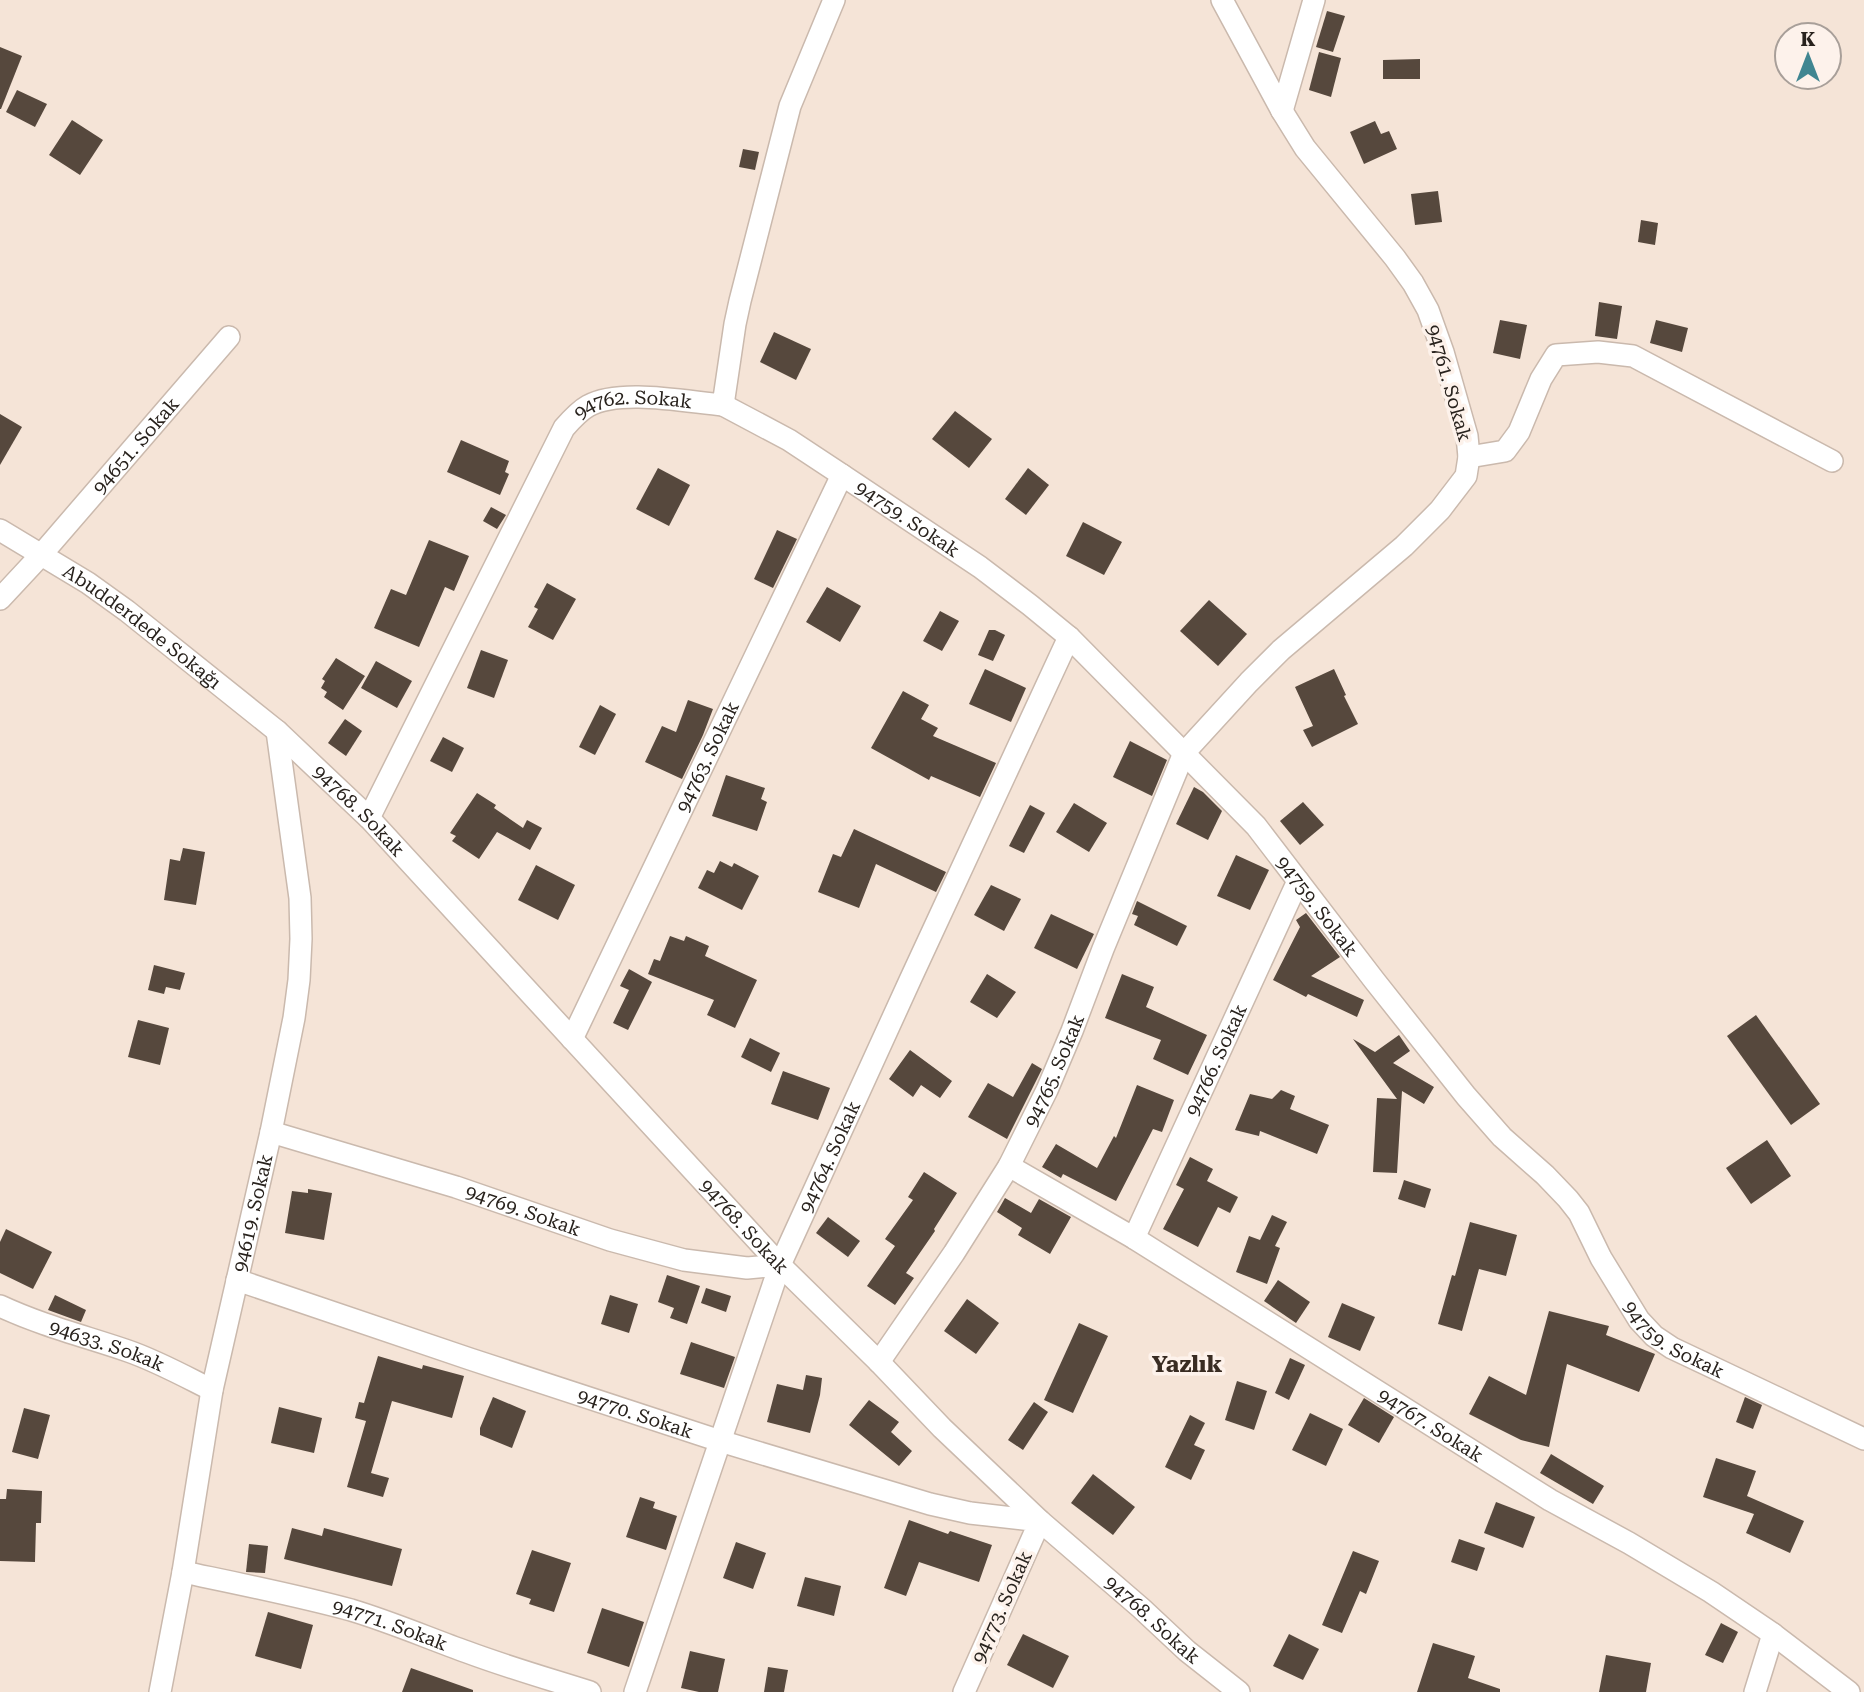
<svg xmlns="http://www.w3.org/2000/svg" width="1864" height="1692" viewBox="0 0 1864 1692" font-family="'Roboto Serif',serif">
	<style>
		.building { fill: #56483d }
		.lines { fill: none; stroke-linecap: round; stroke-linejoin: round }
		.minor-casing { stroke: #cab9ad; stroke-width: 24 }
		.minor { stroke: #fff; stroke-width: 21 }
		.labels { text-anchor: middle; dominant-baseline: central; stroke-width: 7; stroke-linejoin: round; paint-order: stroke }
		.street-label { font-size: 19px; fill: #28221d; stroke: #fdf2eb }
		.quarter-label { font-size: 23px; font-weight: bold; fill: #392c22; stroke: #fdf2eb }
	</style>
	<rect width="100%" height="100%" fill="#f5e4d7"/>
	<g class="building">
		<path d="M 1327,11 L 1345,16 L 1333,52 L 1316,47 Z"/>
		<path d="M 0,47 L 22,56 L 1,109 L 0,109 Z"/>
		<path d="M 1319,52 L 1341,58 L 1331,97 L 1309,90 Z"/>
		<path d="M 1420,59 L 1420,79 L 1383,79 L 1383,60 Z"/>
		<path d="M 17,90 L 47,104 L 35,127 L 6,112 Z"/>
		<path d="M 72,120 L 103,140 L 80,175 L 49,155 Z"/>
		<path d="M 1375,121 L 1381,134 L 1389,131 L 1397,149 L 1364,164 L 1350,132 Z"/>
		<path d="M 743,149 L 759,152 L 755,170 L 739,167 Z"/>
		<path d="M 1438,191 L 1442,222 L 1415,225 L 1411,194 Z"/>
		<path d="M 1641,220 L 1658,223 L 1655,245 L 1638,242 Z"/>
		<path d="M 1599,302 L 1622,306 L 1617,339 L 1595,336 Z"/>
		<path d="M 1500,320 L 1527,325 L 1520,359 L 1493,353 Z"/>
		<path d="M 1656,320 L 1688,328 L 1682,352 L 1650,343 Z"/>
		<path d="M 774,332 L 811,349 L 796,380 L 760,362 Z"/>
		<path d="M 955,411 L 992,439 L 969,468 L 932,439 Z"/>
		<path d="M 0,414 L 22,427 L 0,465 Z"/>
		<path d="M 461,440 L 509,461 L 505,472 L 509,474 L 500,495 L 447,472 Z"/>
		<path d="M 658,468 L 690,485 L 669,526 L 636,509 Z"/>
		<path d="M 1028,468 L 1049,485 L 1026,515 L 1005,499 Z"/>
		<path d="M 491,507 L 506,515 L 497,529 L 483,521 Z"/>
		<path d="M 1083,522 L 1122,542 L 1104,575 L 1066,556 Z"/>
		<path d="M 777,530 L 797,539 L 773,588 L 754,579 Z"/>
		<path d="M 429,540 L 469,556 L 454,591 L 445,587 L 419,647 L 374,628 L 391,589 L 406,595 Z"/>
		<path d="M 547,583 L 576,599 L 553,640 L 528,627 L 538,609 L 534,607 Z"/>
		<path d="M 827,587 L 861,606 L 840,642 L 806,622 Z"/>
		<path d="M 1209,600 L 1247,634 L 1218,666 L 1180,631 Z"/>
		<path d="M 940,611 L 959,621 L 942,651 L 923,641 Z"/>
		<path d="M 989,630 L 995,630 L 1005,635 L 993,661 L 978,655 Z"/>
		<path d="M 481,650 L 508,660 L 494,698 L 467,688 Z"/>
		<path d="M 336,658 L 365,676 L 343,710 L 324,697 L 327,692 L 321,688 L 325,681 L 322,679 Z"/>
		<path d="M 376,661 L 412,681 L 397,708 L 361,688 Z"/>
		<path d="M 985,669 L 1026,688 L 1011,722 L 969,704 Z"/>
		<path d="M 1334,669 L 1346,695 L 1344,696 L 1358,724 L 1312,747 L 1303,730 L 1313,726 L 1295,687 Z"/>
		<path d="M 903,691 L 929,705 L 921,719 L 938,728 L 933,736 L 996,763 L 980,797 L 931,776 L 929,780 L 871,748 Z"/>
		<path d="M 688,700 L 713,709 L 703,735 L 682,779 L 645,762 L 662,726 L 676,732 Z"/>
		<path d="M 600,705 L 616,714 L 595,755 L 579,747 Z"/>
		<path d="M 345,719 L 362,731 L 346,756 L 328,743 Z"/>
		<path d="M 443,737 L 464,748 L 452,772 L 430,761 Z"/>
		<path d="M 1130,741 L 1167,760 L 1152,796 L 1113,777 Z"/>
		<path d="M 726,775 L 765,788 L 761,799 L 767,802 L 757,831 L 712,816 Z"/>
		<path d="M 1194,787 L 1203,792 L 1222,811 L 1208,840 L 1176,824 Z"/>
		<path d="M 477,793 L 496,805 L 494,808 L 523,828 L 527,820 L 542,828 L 530,850 L 497,832 L 479,859 L 452,841 L 456,836 L 450,833 Z"/>
		<path d="M 1303,802 L 1324,825 L 1300,845 L 1280,821 Z"/>
		<path d="M 1074,803 L 1107,823 L 1089,852 L 1056,832 Z"/>
		<path d="M 1030,805 L 1045,813 L 1024,853 L 1009,846 Z"/>
		<path d="M 854,829 L 946,872 L 936,892 L 876,864 L 859,908 L 818,892 L 833,854 L 841,857 Z"/>
		<path d="M 183,848 L 205,852 L 196,905 L 164,900 L 170,859 L 180,861 Z"/>
		<path d="M 1236,855 L 1269,870 L 1250,910 L 1217,896 Z"/>
		<path d="M 720,861 L 732,867 L 734,863 L 759,876 L 742,910 L 698,888 L 707,870 L 714,873 Z"/>
		<path d="M 536,865 L 575,885 L 558,920 L 518,900 Z"/>
		<path d="M 991,885 L 1021,899 L 1004,931 L 974,915 Z"/>
		<path d="M 1137,901 L 1187,926 L 1177,946 L 1134,925 L 1138,916 L 1132,914 Z"/>
		<path d="M 1306,913 L 1340,957 L 1311,976 L 1364,1000 L 1357,1017 L 1308,994 L 1306,997 L 1273,980 L 1300,927 L 1296,920 Z"/>
		<path d="M 1051,914 L 1094,934 L 1077,969 L 1034,948 Z"/>
		<path d="M 670,936 L 684,941 L 686,936 L 709,946 L 705,956 L 757,980 L 735,1028 L 707,1015 L 714,1000 L 648,974 L 654,959 L 660,961 Z"/>
		<path d="M 154,965 L 185,973 L 180,990 L 166,987 L 164,994 L 148,990 Z"/>
		<path d="M 629,969 L 652,982 L 628,1030 L 613,1023 L 629,990 L 620,986 Z"/>
		<path d="M 987,974 L 1016,992 L 997,1018 L 970,1002 Z"/>
		<path d="M 1122,974 L 1154,987 L 1146,1007 L 1207,1035 L 1188,1075 L 1153,1059 L 1161,1040 L 1105,1018 Z"/>
		<path d="M 1756,1015 L 1820,1104 L 1791,1125 L 1727,1036 Z"/>
		<path d="M 138,1020 L 169,1028 L 160,1065 L 128,1057 Z"/>
		<path d="M 1399,1035 L 1410,1051 L 1393,1063 L 1434,1087 L 1424,1104 L 1402,1091 L 1397,1173 L 1373,1172 L 1377,1098 L 1397,1099 L 1353,1039 L 1375,1052 Z"/>
		<path d="M 750,1038 L 780,1053 L 771,1072 L 741,1057 Z"/>
		<path d="M 910,1050 L 952,1081 L 940,1098 L 921,1085 L 913,1097 L 889,1079 Z"/>
		<path d="M 1032,1063 L 1042,1069 L 1007,1139 L 968,1117 L 988,1083 L 1013,1097 Z"/>
		<path d="M 783,1071 L 830,1088 L 818,1120 L 771,1104 Z"/>
		<path d="M 1137,1085 L 1174,1100 L 1162,1132 L 1153,1129 L 1116,1201 L 1063,1174 L 1061,1178 L 1042,1167 L 1056,1144 L 1097,1168 L 1114,1136 L 1116,1138 Z"/>
		<path d="M 1281,1090 L 1295,1096 L 1290,1109 L 1329,1125 L 1317,1154 L 1260,1131 L 1259,1136 L 1235,1130 L 1250,1094 L 1272,1099 Z"/>
		<path d="M 1767,1140 L 1791,1176 L 1751,1204 L 1726,1168 Z"/>
		<path d="M 1190,1157 L 1213,1169 L 1207,1181 L 1238,1197 L 1230,1213 L 1218,1207 L 1198,1247 L 1163,1229 L 1184,1189 L 1176,1185 Z"/>
		<path d="M 924,1172 L 957,1193 L 934,1229 L 935,1231 L 906,1273 L 914,1278 L 895,1305 L 867,1286 L 895,1246 L 885,1239 L 913,1200 L 908,1197 Z"/>
		<path d="M 1404,1180 L 1431,1189 L 1425,1208 L 1398,1199 Z"/>
		<path d="M 308,1189 L 332,1193 L 324,1240 L 285,1233 L 292,1191 L 308,1193 Z"/>
		<path d="M 1005,1198 L 1031,1213 L 1039,1199 L 1071,1217 L 1050,1254 L 1018,1235 L 1022,1228 L 997,1212 Z"/>
		<path d="M 1272,1215 L 1287,1222 L 1275,1246 L 1280,1248 L 1267,1284 L 1236,1272 L 1249,1236 L 1260,1240 Z"/>
		<path d="M 828,1217 L 860,1241 L 848,1257 L 816,1233 Z"/>
		<path d="M 1470,1222 L 1517,1235 L 1506,1276 L 1479,1269 L 1462,1331 L 1438,1324 L 1452,1275 L 1455,1276 Z"/>
		<path d="M 6,1229 L 52,1252 L 33,1289 L 0,1273 L 0,1242 Z"/>
		<path d="M 667,1275 L 700,1286 L 687,1324 L 670,1318 L 674,1308 L 658,1302 Z"/>
		<path d="M 1278,1280 L 1310,1302 L 1296,1323 L 1264,1301 Z"/>
		<path d="M 706,1288 L 731,1296 L 726,1312 L 701,1303 Z"/>
		<path d="M 55,1295 L 86,1310 L 81,1322 L 48,1310 Z"/>
		<path d="M 610,1295 L 638,1304 L 629,1333 L 601,1324 Z"/>
		<path d="M 967,1299 L 999,1323 L 976,1354 L 944,1331 Z"/>
		<path d="M 1342,1303 L 1375,1317 L 1360,1351 L 1328,1337 Z"/>
		<path d="M 1549,1311 L 1609,1326 L 1606,1335 L 1655,1354 L 1639,1392 L 1567,1364 L 1549,1447 L 1521,1440 L 1469,1414 L 1489,1376 L 1526,1395 Z"/>
		<path d="M 1079,1323 L 1108,1336 L 1073,1413 L 1044,1400 Z"/>
		<path d="M 691,1342 L 735,1357 L 724,1388 L 680,1374 Z"/>
		<path d="M 378,1356 L 422,1369 L 423,1365 L 464,1376 L 452,1418 L 392,1401 L 371,1473 L 389,1478 L 383,1497 L 347,1487 L 366,1421 L 355,1418 L 359,1402 L 364,1403 Z"/>
		<path d="M 1290,1358 L 1305,1365 L 1289,1400 L 1275,1393 Z"/>
		<path d="M 806,1375 L 822,1378 L 820,1395 L 810,1433 L 767,1422 L 777,1384 L 803,1390 Z"/>
		<path d="M 1237,1381 L 1267,1391 L 1254,1430 L 1225,1420 Z"/>
		<path d="M 493,1397 L 526,1411 L 512,1448 L 480,1435 L 480,1428 Z"/>
		<path d="M 1745,1397 L 1762,1405 L 1753,1429 L 1736,1422 Z"/>
		<path d="M 1364,1398 L 1394,1417 L 1379,1443 L 1348,1425 Z"/>
		<path d="M 869,1400 L 899,1422 L 891,1432 L 912,1451 L 899,1466 L 849,1425 Z"/>
		<path d="M 1034,1402 L 1048,1412 L 1023,1450 L 1008,1440 Z"/>
		<path d="M 279,1407 L 322,1418 L 314,1453 L 271,1443 Z"/>
		<path d="M 24,1408 L 50,1415 L 38,1459 L 12,1452 Z"/>
		<path d="M 1310,1413 L 1343,1429 L 1326,1466 L 1292,1450 Z"/>
		<path d="M 1190,1415 L 1205,1423 L 1194,1445 L 1205,1450 L 1191,1480 L 1165,1467 Z"/>
		<path d="M 1551,1454 L 1604,1486 L 1593,1504 L 1540,1473 Z"/>
		<path d="M 1716,1458 L 1756,1471 L 1747,1496 L 1804,1521 L 1790,1553 L 1746,1533 L 1754,1514 L 1703,1497 Z"/>
		<path d="M 1093,1474 L 1135,1507 L 1113,1535 L 1071,1503 Z"/>
		<path d="M 7,1489 L 42,1491 L 41,1523 L 36,1523 L 35,1562 L 0,1561 L 0,1499 L 6,1499 Z"/>
		<path d="M 640,1497 L 655,1502 L 653,1508 L 677,1516 L 666,1550 L 626,1537 Z"/>
		<path d="M 1496,1502 L 1535,1517 L 1523,1548 L 1484,1533 Z"/>
		<path d="M 909,1520 L 948,1534 L 950,1531 L 992,1545 L 979,1582 L 919,1562 L 906,1596 L 884,1588 Z"/>
		<path d="M 292,1528 L 322,1536 L 324,1528 L 402,1549 L 392,1586 L 284,1559 Z"/>
		<path d="M 1459,1539 L 1485,1548 L 1477,1571 L 1451,1562 Z"/>
		<path d="M 736,1542 L 766,1553 L 753,1589 L 723,1578 Z"/>
		<path d="M 249,1544 L 268,1546 L 265,1573 L 246,1572 Z"/>
		<path d="M 532,1550 L 571,1563 L 554,1612 L 529,1604 L 531,1599 L 516,1594 Z"/>
		<path d="M 1353,1551 L 1379,1561 L 1366,1594 L 1360,1591 L 1342,1633 L 1322,1625 Z"/>
		<path d="M 805,1577 L 841,1586 L 834,1616 L 797,1606 Z"/>
		<path d="M 602,1608 L 644,1622 L 629,1667 L 587,1653 Z"/>
		<path d="M 268,1612 L 313,1625 L 301,1669 L 255,1656 Z"/>
		<path d="M 1721,1623 L 1738,1632 L 1723,1663 L 1705,1655 Z"/>
		<path d="M 1023,1634 L 1069,1656 L 1053,1688 L 1007,1665 Z"/>
		<path d="M 1289,1634 L 1319,1649 L 1303,1680 L 1273,1666 Z"/>
		<path d="M 1433,1643 L 1475,1656 L 1468,1678 L 1500,1689 L 1500,1692 L 1417,1692 Z"/>
		<path d="M 690,1651 L 725,1659 L 718,1692 L 699,1692 L 681,1688 Z"/>
		<path d="M 1606,1655 L 1651,1663 L 1646,1692 L 1599,1692 Z"/>
		<path d="M 768,1667 L 788,1670 L 784,1692 L 764,1692 Z"/>
		<path d="M 411,1668 L 473,1690 L 473,1692 L 402,1692 Z"/>
	</g>
	<g class="lines">
		<defs>
			<g id="minor">
				<path d="M 1282,111 L 1314,0"/>
				<path id="s1" d="M 723,405 L 789,440 L 842,475 L 980,567 L 1030,605 L 1069,637 L 1256,826 L 1374,980 L 1466,1096 L 1502,1137 L 1545,1175 L 1568,1199 L 1579,1213 L 1601,1258 L 1639,1320 L 1654,1336 L 1672,1348 L 1864,1439"/>
				<path d="M 1469,457 L 1505,451 L 1519,432 L 1541,379 L 1556,355 L 1598,352 L 1633,356 L 1832,461"/>
				<path id="s2" d="M 0,530 L 88,583 L 127,611 L 277,731 L 369,818 L 780,1265 L 879,1362 L 942,1428 L 1040,1521 L 1141,1608 L 1187,1651 L 1239,1692"/>
				<path id="s3" d="M 0,599 L 41,555 L 229,337"/>
				<path id="s4" d="M 369,818 L 564,428 C 571,420 579,411 588,406 C 620,388 687,402 723,405 L 735,324 L 740,301 L 790,106 L 834,0"/>
				<path id="s5" d="M 572,1039 L 842,475"/>
				<path id="s6" d="M 271,1132 L 456,1187 L 610,1240 L 684,1260 L 747,1268 L 780,1265"/>
				<path id="s7" d="M 1009,1166 L 1134,1238 L 1550,1500 L 1629,1543 L 1711,1592 L 1773,1634 L 1849,1692"/>
				<path id="s8" d="M 1134,1238 L 1298,881"/>
				<path id="s9" d="M 237,1280 L 470,1359 L 720,1441 L 930,1504 L 970,1513 L 1040,1521 L 964,1692"/>
				<path id="s10" d="M 0,1306 C 43,1326 84,1336 128,1351 C 157,1361 184,1376 212,1390"/>
				<path id="s11" d="M 879,1362 L 954,1253 L 1009,1166 L 1047,1090 L 1072,1031 L 1103,949 L 1184,753 L 1249,682 L 1281,650 L 1404,546 L 1440,510 L 1466,476 L 1469,457 L 1467,436 L 1443,352 L 1428,310 L 1413,283 L 1395,258 L 1305,148 L 1282,111 L 1222,0"/>
				<path id="s12" d="M 183,1572 C 240,1584 296,1595 351,1610 C 391,1622 428,1638 467,1652 C 507,1667 549,1679 590,1692"/>
				<path id="s13" d="M 160,1692 L 183,1572 L 212,1390 L 271,1132 L 294,1018 L 299,980 L 301,939 L 300,898 L 277,731"/>
				<path id="s14" d="M 635,1692 L 780,1265 L 911,978 L 1069,637"/>
				<path d="M 1755,1692 L 1773,1634"/>
			</g>
		</defs>
		<use href="#minor" class="minor-casing"/>
		<use href="#minor" class="minor"/>
	</g>
	<g class="labels">
		<g class="street-label">
			<text transform="translate(1449 383) rotate(74)">94761. Sokak</text>
			<text stroke="none"><textPath href="#s4" startOffset="514">94762. Sokak</textPath></text>
			<text stroke="none"><textPath href="#s3" startOffset="205">94651. Sokak</textPath></text>
			<text stroke="none"><textPath href="#s1" startOffset="217">94759. Sokak</textPath></text>
			<text stroke="none"><textPath href="#s2" startOffset="172">Abudderdede Sokağı</textPath></text>
			<text stroke="none"><textPath href="#s5" startOffset="313">94763. Sokak</textPath></text>
			<text stroke="none"><textPath href="#s2" startOffset="457">94768. Sokak</textPath></text>
			<text stroke="none"><textPath href="#s1" startOffset="784">94759. Sokak</textPath></text>
			<text stroke="none"><textPath href="#s8" startOffset="196">94766. Sokak</textPath></text>
			<text stroke="none"><textPath href="#s11" startOffset="341">94765. Sokak</textPath></text>
			<text stroke="none"><textPath href="#s14" startOffset="570">94764. Sokak</textPath></text>
			<text stroke="none"><textPath href="#s6" startOffset="264">94769. Sokak</textPath></text>
			<text stroke="none"><textPath href="#s13" startOffset="488">94619. Sokak</textPath></text>
			<text stroke="none"><textPath href="#s2" startOffset="1024">94768. Sokak</textPath></text>
			<text stroke="none"><textPath href="#s1" startOffset="1351">94759. Sokak</textPath></text>
			<text stroke="none"><textPath href="#s10" startOffset="114">94633. Sokak</textPath></text>
			<text stroke="none"><textPath href="#s9" startOffset="420">94770. Sokak</textPath></text>
			<text stroke="none"><textPath href="#s7" startOffset="495">94767. Sokak</textPath></text>
			<text transform="translate(1002 1607) rotate(-66)">94773. Sokak</text>
			<text stroke="none"><textPath href="#s2" startOffset="1591">94768. Sokak</textPath></text>
			<text stroke="none"><textPath href="#s12" startOffset="214">94771. Sokak</textPath></text>
		</g>
		<g class="quarter-label">
			<text x="1187" y="1364">Yazlık</text>
		</g>
	</g>
	<g transform="translate(1808 56)"><circle r="33" fill="#fdf2eb" stroke="#a89f99" stroke-width="2"/>
	<path d="M0-5L12 26L0 18L-12 26Z" fill="#408691"/>
	<text y="-10" font-size="19" font-weight="bold" text-anchor="middle" fill="#28221d">K</text>
	</g>
</svg>
